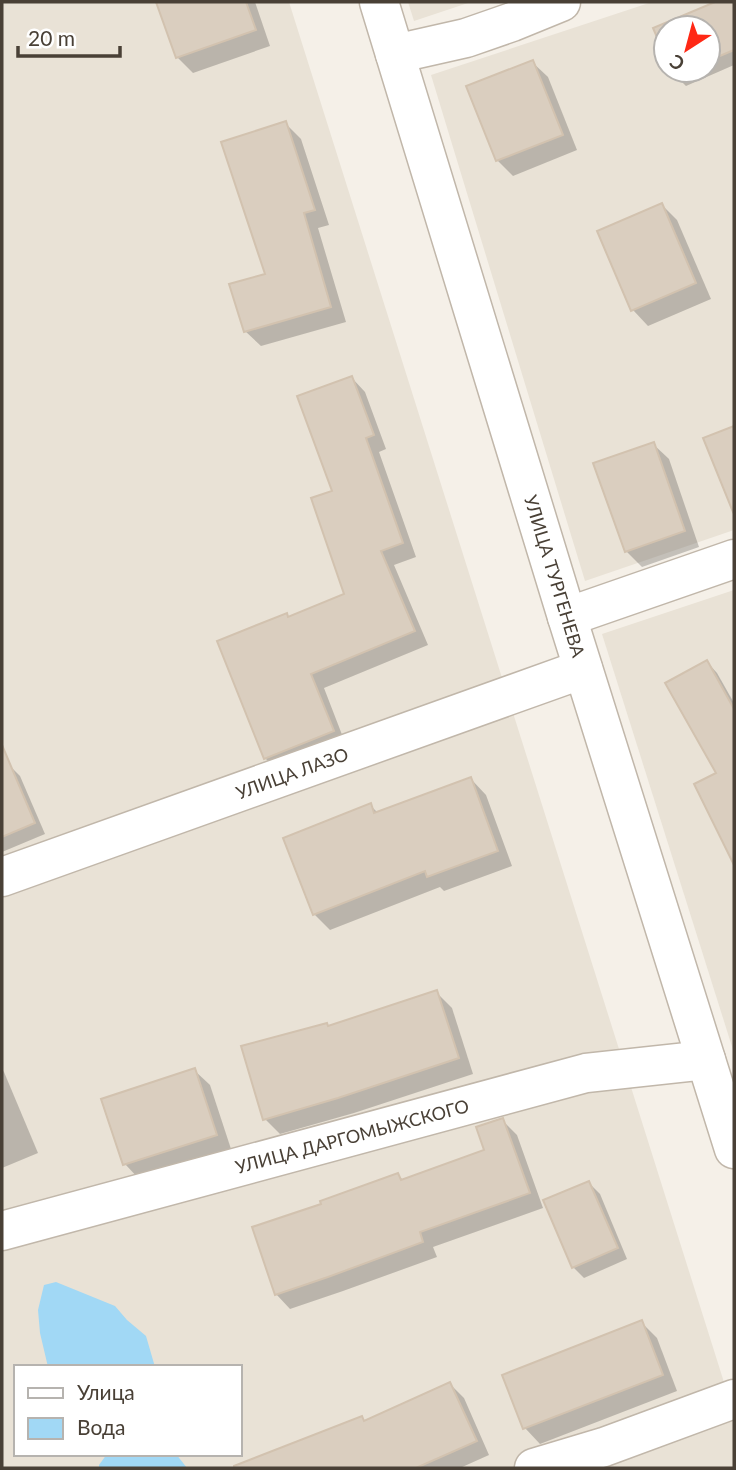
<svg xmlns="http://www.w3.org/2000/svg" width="736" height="1470" viewBox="0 0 736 1470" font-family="Lato,sans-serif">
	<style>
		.residential { fill: #e9e2d6; fill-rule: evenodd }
		.water { fill: #a1d8f5 }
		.shadow { fill: #0003 }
		.building { fill: #dacebf; stroke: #d2c2af; stroke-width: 2 }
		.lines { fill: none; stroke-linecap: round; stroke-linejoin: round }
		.minor-casing { stroke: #c1b7aa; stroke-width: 41 }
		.minor { stroke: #fff; stroke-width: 38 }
		.labels { text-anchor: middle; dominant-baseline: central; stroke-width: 5; stroke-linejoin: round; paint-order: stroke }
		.street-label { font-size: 18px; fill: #494036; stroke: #fff }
	</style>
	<rect width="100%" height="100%" fill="#f5f0e8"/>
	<g class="residential">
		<path d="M 2,2 L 289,2 L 734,1414 L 734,1468 L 2,1468 ZM 16,1367 L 240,1367 L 240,1454 L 16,1454 Z"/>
		<path d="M 408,2 L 471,2 L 414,21 Z"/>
		<path d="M 652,2 L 734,2 L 734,530 L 585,581 L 431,75 ZM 666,28 L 708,28 L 708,70 L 666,70 Z"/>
		<path d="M 734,590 L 734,1053 L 602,634 Z"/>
	</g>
	<g class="water">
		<path d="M 56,1282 L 115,1306 L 127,1320 L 146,1336 L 155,1367 L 48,1367 L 40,1333 L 38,1310 L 44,1285 Z"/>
		<path d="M 107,1454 L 176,1454 L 187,1468 L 99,1468 L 99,1465 Z"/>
	</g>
	<g class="shadow">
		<path d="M 158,2 L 255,2 L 270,46 L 193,73 L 177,57 Z"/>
		<path d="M 720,2 L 734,2 L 734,65 L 686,86 L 675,75 L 673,70 L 708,70 L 708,28 L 666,28 L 666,53 L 656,29 Z"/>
		<path d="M 532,62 L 548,77 L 577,150 L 513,176 L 497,160 Z"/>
		<path d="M 285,123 L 301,139 L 329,225 L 318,228 L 346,322 L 261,346 L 245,331 L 267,275 Z"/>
		<path d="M 662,205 L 677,220 L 711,299 L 648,326 L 633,310 Z"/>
		<path d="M 352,378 L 365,392 L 386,449 L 379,452 L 416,557 L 394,565 L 428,645 L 324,688 L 346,745 L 279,772 L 265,758 L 286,615 L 289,618 L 346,595 L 335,492 Z"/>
		<path d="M 653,444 L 669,459 L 699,547 L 642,567 L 626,551 Z"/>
		<path d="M 707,662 L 717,673 L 734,703 L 734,850 L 718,774 Z"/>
		<path d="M 9,765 L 20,776 L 45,834 L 2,852 L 2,768 Z"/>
		<path d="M 471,779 L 486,795 L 512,866 L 444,891 L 440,887 L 330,930 L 314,914 L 370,805 L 378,813 Z"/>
		<path d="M 436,992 L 452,1008 L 473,1074 L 354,1113 L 280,1134 L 265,1119 Z"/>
		<path d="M 2,1069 L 4,1072 L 38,1153 L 2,1168 Z"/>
		<path d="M 194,1070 L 210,1085 L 231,1149 L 140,1180 L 125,1164 Z"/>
		<path d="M 502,1120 L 517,1135 L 543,1208 L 433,1247 L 437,1257 L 343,1291 L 290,1309 L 276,1294 L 398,1175 L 404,1181 L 487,1151 Z"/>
		<path d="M 589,1183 L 600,1194 L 627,1259 L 584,1278 L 573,1267 Z"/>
		<path d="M 641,1322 L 657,1338 L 677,1391 L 540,1444 L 525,1428 L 504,1376 Z"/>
		<path d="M 450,1384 L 464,1398 L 489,1455 L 460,1468 L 287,1468 L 280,1450 L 361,1418 L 365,1422 Z"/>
	</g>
	<g class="building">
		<path d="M 156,2 L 246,2 L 256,30 L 176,58 Z"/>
		<path d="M 715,2 L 734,2 L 734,50 L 708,61 L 708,28 L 666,28 L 666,58 L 653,28 Z"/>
		<path d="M 533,60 L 563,135 L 496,161 L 466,86 Z"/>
		<path d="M 286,121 L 315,210 L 304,213 L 331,307 L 244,332 L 229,284 L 265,274 L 221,142 Z"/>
		<path d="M 662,203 L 696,283 L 631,311 L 597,231 Z"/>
		<path d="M 352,376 L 374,435 L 366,438 L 403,543 L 381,551 L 415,631 L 311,674 L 334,731 L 264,759 L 217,641 L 287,613 L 288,617 L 344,594 L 311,498 L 332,491 L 297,396 Z"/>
		<path d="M 734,426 L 734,511 L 733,512 L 703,438 Z"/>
		<path d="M 654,442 L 685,531 L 625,552 L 593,463 Z"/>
		<path d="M 707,660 L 734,709 L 734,865 L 694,784 L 716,773 L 665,683 Z"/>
		<path d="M 2,745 L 35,823 L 2,837 Z"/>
		<path d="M 471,777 L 498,851 L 427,877 L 425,871 L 313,915 L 283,838 L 371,803 L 374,813 Z"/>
		<path d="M 437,990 L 459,1058 L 338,1098 L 263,1120 L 241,1046 L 327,1023 L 328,1026 Z"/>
		<path d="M 195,1068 L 217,1135 L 123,1165 L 101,1099 Z"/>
		<path d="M 503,1118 L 530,1193 L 420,1232 L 423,1242 L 328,1277 L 275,1295 L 252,1227 L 321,1204 L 320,1201 L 398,1173 L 401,1180 L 484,1150 L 476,1127 Z"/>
		<path d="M 589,1181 L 618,1248 L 572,1268 L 543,1200 Z"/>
		<path d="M 642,1320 L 663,1375 L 523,1429 L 502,1375 Z"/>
		<path d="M 450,1382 L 477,1441 L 416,1468 L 234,1468 L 234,1466 L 362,1416 L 364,1421 Z"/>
	</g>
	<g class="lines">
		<defs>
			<g id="minor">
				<path d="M 379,2 L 567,617 L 734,1149"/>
				<path d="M 395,54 L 466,38 L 512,22 L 561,2"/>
				<path d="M 567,617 L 734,559"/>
				<path d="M 2,877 L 583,669"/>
				<path d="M 2,1231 L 586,1073 L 706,1060"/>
				<path d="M 534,1468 L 604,1447 L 734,1399"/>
			</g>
		</defs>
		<use href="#minor" class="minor-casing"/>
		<use href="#minor" class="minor"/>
	</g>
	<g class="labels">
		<g class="street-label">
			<text transform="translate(555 576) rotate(73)">УЛИЦА ТУРГЕНЕВА</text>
			<text transform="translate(292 773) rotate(-20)">УЛИЦА ЛАЗО</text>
			<text transform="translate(352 1136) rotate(-15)">УЛИЦА ДАРГОМЫЖСКОГО</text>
		</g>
	</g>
	<rect width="736" height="1470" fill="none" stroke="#494036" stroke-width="7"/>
	<rect x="14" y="1365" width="228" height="91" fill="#ffffff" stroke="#b6b3af" stroke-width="2"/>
	<rect x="28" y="1388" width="35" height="10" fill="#ffffff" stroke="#b6b3af" stroke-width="2"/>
	<text x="77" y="1400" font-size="21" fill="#494036">Улица</text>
	<rect x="28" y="1418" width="35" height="21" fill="#a1d8f5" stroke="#b6b3af" stroke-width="2"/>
	<text x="77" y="1435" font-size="21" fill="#494036">Вода</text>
	<g transform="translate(687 49) rotate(216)"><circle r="33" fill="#ffffff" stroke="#b6b3af" stroke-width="2"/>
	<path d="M0-5L12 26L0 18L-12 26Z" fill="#ff2815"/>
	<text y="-10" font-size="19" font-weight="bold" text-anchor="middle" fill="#494036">С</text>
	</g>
	<path d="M18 46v10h102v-10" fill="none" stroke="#494036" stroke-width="3.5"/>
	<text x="28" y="46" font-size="21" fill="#494036" stroke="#ffffff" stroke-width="5" paint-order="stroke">20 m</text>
</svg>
